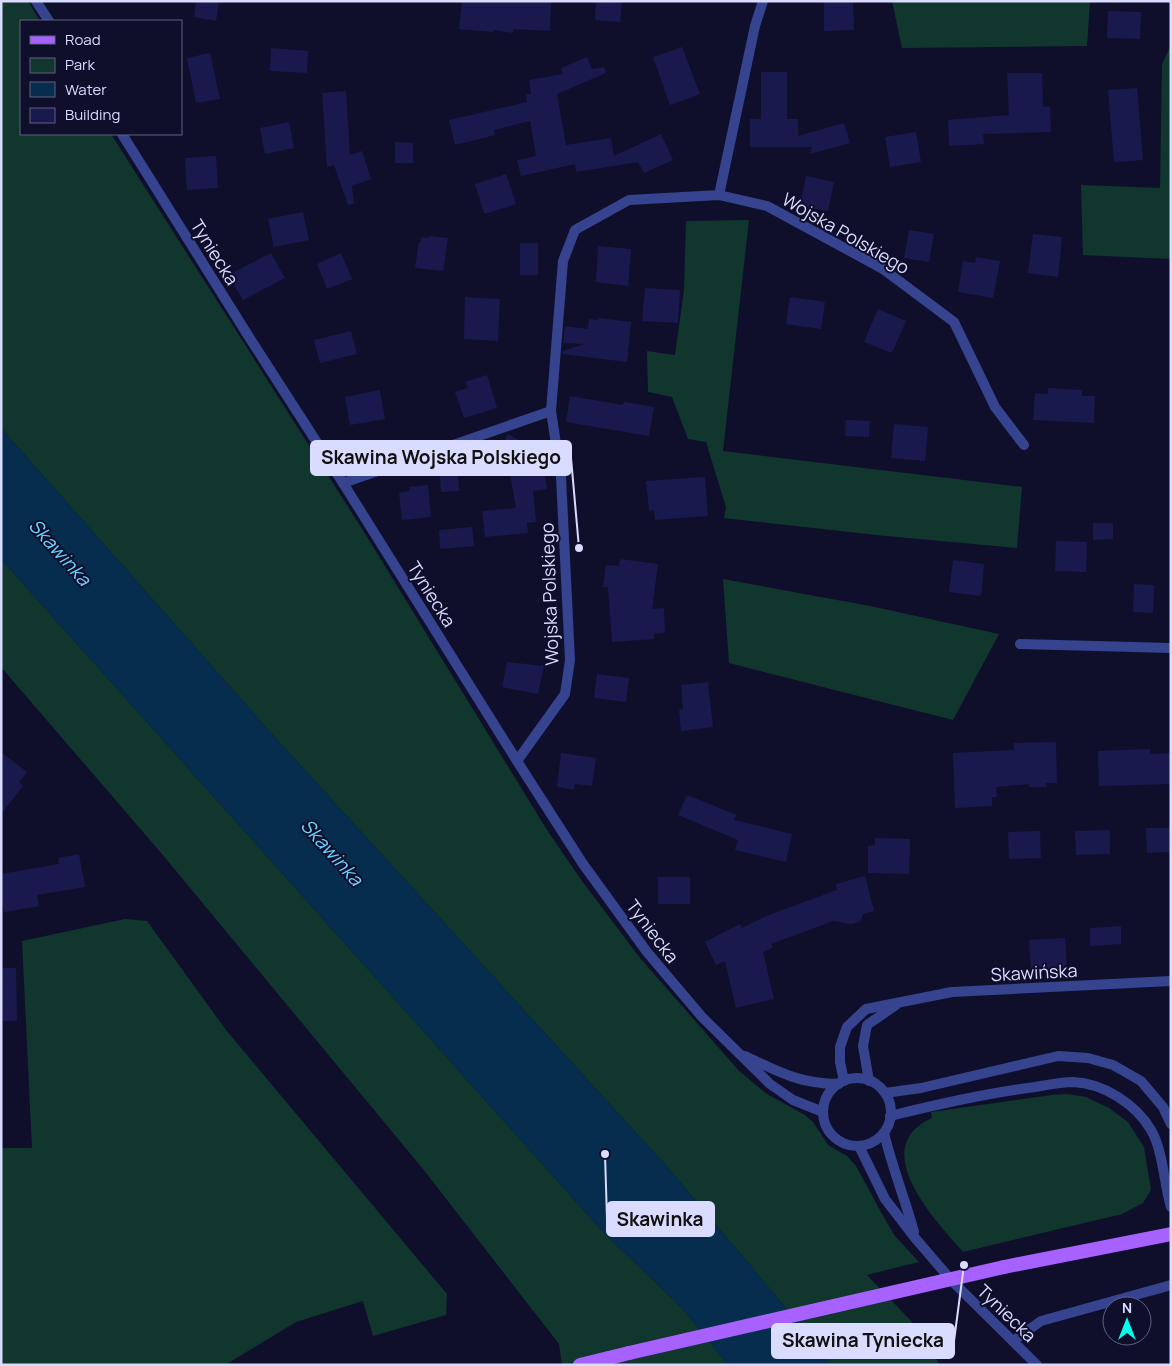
<svg xmlns="http://www.w3.org/2000/svg" width="1172" height="1366" viewBox="0 0 1172 1366" font-family="Manrope,sans-serif">
	<style>
		.green { fill: #11362e }
		.water { fill: #062d4d }
		.building { fill: #1a194e }
		.lines { fill: none; stroke-linecap: round; stroke-linejoin: round }
		.minor { stroke: #36438f; stroke-width: 10 }
		.tertiary { stroke: #36438f; stroke-width: 10 }
		.primary { stroke: #a761ff; stroke-width: 14 }
		.primary-bridge { stroke: #a761ff; stroke-width: 14 }
		.labels { text-anchor: middle; dominant-baseline: central; stroke-width: 4; stroke-linejoin: round; paint-order: stroke }
		.street-label { font-size: 18px; fill: #dadcff; stroke: #0f0f2c }
		.water-label { font-size: 19px; font-style: italic; fill: #68d5ff; stroke: #0f0f2c }
		.leader { fill: none; stroke: #dadcff; stroke-width: 2 }
		.callout-dot { fill: #dadcff; stroke: #0f0f2c; stroke-width: 2 }
		.callout { fill: #dadcff; stroke: #dadcff; stroke-width: 2 }
		.callout-label { font-size: 19px; text-anchor: middle; font-weight: bold; fill: #111 }
	</style>
	<rect width="100%" height="100%" fill="#0f0f2c"/>
	<g class="green">
		<path d="M 1,1 L 28,1 L 40,21 L 21,21 L 21,134 L 111,134 L 364,532 L 547,830 L 582,881 L 640,958 L 739,1071 L 767,1094 L 805,1115 L 813,1122 L 828,1145 L 847,1156 L 856,1166 L 882,1214 L 895,1236 L 919,1262 L 867,1275 L 916,1326 L 940,1365 L 830,1365 L 812,1339 L 669,1169 L 271,733 L 1,428 Z"/>
		<path d="M 892,1 L 1090,1 L 1087,46 L 902,48 Z"/>
		<path d="M 1171,45 L 1171,259 L 1083,255 L 1081,185 L 1160,188 L 1162,64 Z"/>
		<path d="M 749,220 L 723,451 L 1022,487 L 1017,548 L 876,535 L 724,518 L 726,507 L 706,442 L 688,439 L 672,397 L 648,392 L 647,351 L 675,355 L 684,290 L 686,221 Z"/>
		<path d="M 1,559 L 603,1232 L 681,1307 L 728,1365 L 562,1365 L 559,1344 L 423,1169 L 162,854 L 1,667 Z"/>
		<path d="M 723,579 L 870,606 L 999,634 L 953,720 L 729,663 Z"/>
		<path d="M 125,919 L 147,921 L 226,1030 L 447,1294 L 446,1315 L 373,1336 L 363,1301 L 296,1322 L 225,1365 L 1,1365 L 1,1148 L 32,1148 L 22,941 Z"/>
		<path d="M 1067,1094 L 1086,1097 L 1109,1108 L 1128,1122 L 1144,1147 L 1151,1190 L 1143,1203 L 1122,1214 L 963,1252 C 935,1220 866,1148 932,1118 L 931,1112 L 1052,1095 Z"/>
	</g>
	<path class="water" d="M 1,428 L 271,733 L 669,1169 L 812,1339 L 830,1365 L 728,1365 L 681,1307 L 603,1232 L 1,559 Z"/>
	<g class="building">
		<path d="M 196,1 L 219,1 L 216,21 L 194,17 Z"/>
		<path d="M 462,1 L 551,1 L 550,31 L 513,29 L 513,33 L 494,30 L 493,32 L 459,29 Z"/>
		<path d="M 596,1 L 622,1 L 620,22 L 595,20 Z"/>
		<path d="M 824,1 L 853,1 L 854,30 L 824,31 Z"/>
		<path d="M 1108,11 L 1141,12 L 1140,39 L 1107,38 Z"/>
		<path d="M 682,47 L 700,94 L 670,105 L 653,57 Z"/>
		<path d="M 271,48 L 308,51 L 307,73 L 270,71 Z"/>
		<path d="M 210,53 L 220,99 L 196,103 L 187,58 Z"/>
		<path d="M 587,57 L 592,69 L 604,67 L 606,73 L 557,94 L 566,145 L 611,138 L 614,156 L 661,134 L 673,160 L 644,173 L 638,162 L 576,172 L 575,164 L 521,176 L 517,160 L 536,156 L 530,121 L 494,130 L 495,135 L 455,145 L 449,120 L 527,102 L 526,94 L 531,94 L 529,80 L 563,74 L 561,68 Z"/>
		<path d="M 761,72 L 787,72 L 787,119 L 798,119 L 798,136 L 844,123 L 850,143 L 810,154 L 812,147 L 750,147 L 750,119 L 761,119 Z"/>
		<path d="M 1007,73 L 1042,73 L 1043,107 L 1050,106 L 1051,132 L 983,134 L 984,144 L 949,146 L 948,120 L 1009,115 Z"/>
		<path d="M 1137,88 L 1143,160 L 1114,162 L 1108,90 Z"/>
		<path d="M 346,91 L 350,155 L 362,151 L 371,179 L 352,186 L 354,204 L 348,205 L 334,165 L 327,167 L 322,93 Z"/>
		<path d="M 289,122 L 294,148 L 265,154 L 260,128 Z"/>
		<path d="M 916,132 L 921,162 L 890,167 L 885,137 Z"/>
		<path d="M 395,142 L 413,143 L 413,163 L 395,163 Z"/>
		<path d="M 216,156 L 218,188 L 187,190 L 185,158 Z"/>
		<path d="M 506,174 L 516,204 L 484,214 L 475,184 Z"/>
		<path d="M 806,176 L 834,182 L 828,211 L 800,206 Z"/>
		<path d="M 303,212 L 309,240 L 274,247 L 268,219 Z"/>
		<path d="M 909,230 L 934,234 L 929,262 L 904,258 Z"/>
		<path d="M 1033,234 L 1062,237 L 1058,277 L 1028,273 Z"/>
		<path d="M 430,236 L 448,238 L 443,271 L 415,268 L 419,242 L 421,242 L 421,237 L 428,238 Z"/>
		<rect x="520" y="243" width="18" height="32"/>
		<path d="M 598,246 L 631,249 L 628,286 L 596,282 Z"/>
		<path d="M 271,253 L 285,278 L 243,300 L 228,275 Z"/>
		<path d="M 341,253 L 352,279 L 327,289 L 317,264 Z"/>
		<path d="M 976,257 L 1000,261 L 993,298 L 958,292 L 963,261 L 975,263 Z"/>
		<path d="M 645,288 L 680,290 L 678,323 L 642,321 Z"/>
		<path d="M 465,297 L 500,299 L 498,341 L 464,339 Z"/>
		<path d="M 790,297 L 825,302 L 821,329 L 786,324 Z"/>
		<path d="M 878,309 L 906,321 L 892,353 L 864,342 Z"/>
		<path d="M 599,318 L 631,322 L 627,362 L 562,354 L 563,351 L 585,344 L 563,343 L 565,326 L 588,329 L 589,319 L 598,320 Z"/>
		<path d="M 351,331 L 357,354 L 320,363 L 314,340 Z"/>
		<path d="M 487,375 L 497,408 L 464,418 L 455,392 L 468,388 L 465,382 Z"/>
		<path d="M 1048,388 L 1082,390 L 1082,396 L 1095,396 L 1094,423 L 1033,420 L 1035,393 L 1048,394 Z"/>
		<path d="M 380,390 L 385,419 L 350,425 L 345,397 Z"/>
		<path d="M 570,396 L 623,405 L 624,402 L 654,407 L 649,436 L 566,422 Z"/>
		<path d="M 846,420 L 870,421 L 869,437 L 845,436 Z"/>
		<path d="M 894,424 L 928,427 L 925,461 L 891,458 Z"/>
		<path d="M 508,434 L 524,443 L 509,473 L 493,464 Z"/>
		<path d="M 457,462 L 459,491 L 441,492 L 439,463 Z"/>
		<path d="M 544,469 L 547,489 L 533,491 L 536,522 L 527,523 L 528,533 L 485,537 L 482,511 L 516,508 L 510,474 Z"/>
		<path d="M 705,477 L 708,516 L 655,520 L 654,510 L 649,511 L 646,481 Z"/>
		<path d="M 428,485 L 431,517 L 402,520 L 399,493 L 410,491 L 410,487 Z"/>
		<path d="M 1093,523 L 1113,523 L 1113,539 L 1093,540 Z"/>
		<path d="M 472,527 L 474,546 L 440,549 L 439,530 Z"/>
		<path d="M 1056,541 L 1087,542 L 1086,572 L 1055,571 Z"/>
		<path d="M 620,559 L 658,564 L 652,609 L 664,608 L 665,633 L 654,634 L 654,639 L 612,642 L 608,587 L 603,587 L 606,565 L 619,566 Z"/>
		<path d="M 953,560 L 984,564 L 981,596 L 949,592 Z"/>
		<path d="M 1134,584 L 1154,585 L 1153,613 L 1133,612 Z"/>
		<path d="M 507,662 L 544,666 L 538,694 L 502,687 Z"/>
		<path d="M 597,674 L 629,678 L 626,702 L 594,698 Z"/>
		<path d="M 708,682 L 713,727 L 681,731 L 679,710 L 683,709 L 681,685 Z"/>
		<path d="M 1056,742 L 1057,783 L 1046,783 L 1046,787 L 1029,787 L 1029,784 L 996,787 L 997,797 L 992,797 L 992,806 L 955,808 L 953,753 L 1014,750 L 1014,743 Z"/>
		<path d="M 1150,749 L 1150,754 L 1171,753 L 1171,784 L 1099,786 L 1098,751 Z"/>
		<path d="M 1,752 L 27,772 L 19,782 L 23,786 L 1,814 Z"/>
		<path d="M 561,753 L 596,758 L 592,786 L 575,784 L 574,790 L 557,787 Z"/>
		<path d="M 687,795 L 737,815 L 734,820 L 792,834 L 786,862 L 735,850 L 738,840 L 678,815 Z"/>
		<path d="M 1146,828 L 1171,828 L 1171,852 L 1147,853 Z"/>
		<path d="M 1110,830 L 1110,854 L 1076,855 L 1075,831 Z"/>
		<path d="M 1040,831 L 1041,858 L 1009,859 L 1008,832 Z"/>
		<path d="M 875,838 L 910,839 L 909,874 L 868,873 L 868,846 L 875,845 Z"/>
		<path d="M 79,854 L 85,887 L 37,895 L 39,906 L 4,912 L 1,894 L 1,874 L 59,864 L 58,858 Z"/>
		<path d="M 865,876 L 874,911 L 863,914 L 860,922 L 851,924 L 833,921 L 771,944 L 773,947 L 763,952 L 774,999 L 736,1008 L 725,961 L 716,965 L 705,942 L 740,924 L 742,928 L 766,916 L 837,890 L 836,884 Z"/>
		<rect x="658" y="877" width="32" height="27"/>
		<path d="M 1121,926 L 1121,944 L 1090,946 L 1090,928 Z"/>
		<path d="M 1065,938 L 1067,969 L 1031,971 L 1029,940 Z"/>
		<path d="M 1,968 L 16,968 L 17,1021 L 1,1021 Z"/>
	</g>
	<g class="lines">
		<g class="minor">
			<path d="M 719,195 L 755,26 L 763,1"/>
			<path d="M 343,483 L 551,411"/>
			<path d="M 1020,644 L 1171,648"/>
			<path d="M 517,761 L 565,694 L 570,660 L 561,477 L 551,411 L 563,261 L 575,230 L 629,200 L 719,195 L 767,206 L 883,269 L 954,322 L 995,407 L 1024,445"/>
			<path d="M 844,1081 L 840,1062 L 840,1047 L 847,1027 L 866,1009 L 952,992 L 1171,981"/>
			<path d="M 869,1081 L 863,1046 L 867,1025 L 896,1005"/>
			<path d="M 1013,1341 L 1041,1321 L 1171,1285"/>
		</g>
		<g class="tertiary">
			<path d="M 36,1 L 49,21"/>
			<path d="M 122,134 L 249,337 L 343,483 L 517,761 L 583,864 L 647,952 L 702,1017 L 770,1084 L 793,1100 L 823,1112"/>
			<path d="M 745,1056 C 779,1072 800,1084 839,1084"/>
			<circle cx="857" cy="1112" r="34"/>
			<path d="M 885,1093 L 921,1088 L 1058,1056 L 1088,1058 L 1113,1065 L 1141,1081 L 1163,1107 L 1171,1124"/>
			<path d="M 890,1116 C 938,1104 987,1093 1035,1087 C 1047,1085 1061,1082 1073,1082 C 1103,1083 1136,1104 1151,1130 C 1163,1150 1164,1184 1171,1207"/>
			<path d="M 884,1133 C 892,1167 905,1199 914,1232"/>
			<path d="M 859,1146 L 885,1199 L 915,1238 L 952,1281 L 1037,1365"/>
		</g>
		<g class="primary">
			<path d="M 1004,1267 L 1171,1234"/>
			<path d="M 580,1365 L 629,1353"/>
		</g>
		<path class="primary-bridge" d="M 629,1353 L 1004,1267"/>
	</g>
	<g class="labels">
		<g class="street-label">
			<text transform="translate(846 233) rotate(30)">Wojska Polskiego</text>
			<text transform="translate(215 252) rotate(58)">Tyniecka</text>
			<text transform="translate(432 594) rotate(58)">Tyniecka</text>
			<text transform="translate(549 594) rotate(-92)">Wojska Polskiego</text>
			<text transform="translate(653 931) rotate(53)">Tyniecka</text>
			<text transform="translate(1034 972) rotate(-3)">Skawińska</text>
			<text transform="translate(1007 1313) rotate(44)">Tyniecka</text>
		</g>
		<g class="water-label">
			<text transform="translate(60 552) rotate(48)">Skawinka</text>
			<text transform="translate(332 852) rotate(48)">Skawinka</text>
		</g>
	</g>
	<path class="leader" d="M579 548L571 458M605 1154L607 1219M964 1265L954 1341"/>
	<g class="callout-dot">
		<circle cx="579" cy="548" r="5"/>
		<circle cx="605" cy="1154" r="5"/>
		<circle cx="964" cy="1265" r="5"/>
	</g>
	<g class="callout">
		<rect x="311" y="441" width="260" height="34" rx="5"/>
		<rect x="607" y="1202" width="107" height="34" rx="5"/>
		<rect x="772" y="1324" width="182" height="34" rx="5"/>
	</g>
	<g class="callout-label">
		<text x="441" y="464">Skawina Wojska Polskiego</text>
		<text x="660" y="1226">Skawinka</text>
		<text x="863" y="1347">Skawina Tyniecka</text>
	</g>
	<rect width="1172" height="1366" fill="none" stroke="#dadcff" stroke-width="5"/>
	<rect x="20" y="20" width="162" height="115" fill="#0f0f2c" stroke="#606180"/>
	<rect x="30" y="36" width="25" height="8" fill="#a761ff" stroke="#606180"/>
	<text x="65" y="45" font-size="15" fill="#dadcff">Road</text>
	<rect x="30" y="58" width="25" height="15" fill="#11362e" stroke="#606180"/>
	<text x="65" y="70" font-size="15" fill="#dadcff">Park</text>
	<rect x="30" y="82" width="25" height="15" fill="#062d4d" stroke="#606180"/>
	<text x="65" y="95" font-size="15" fill="#dadcff">Water</text>
	<rect x="30" y="108" width="25" height="15" fill="#1a194e" stroke="#606180"/>
	<text x="65" y="120" font-size="15" fill="#dadcff">Building</text>
	<g transform="translate(1127 1321)"><circle r="24" fill="#0f0f2c" stroke="#606180"/>
	<path d="M0-4L9 19L0 12L-9 19Z" fill="#06ffea"/>
	<text y="-8" font-size="14" font-weight="bold" text-anchor="middle" fill="#dadcff">N</text>
	</g>
</svg>
